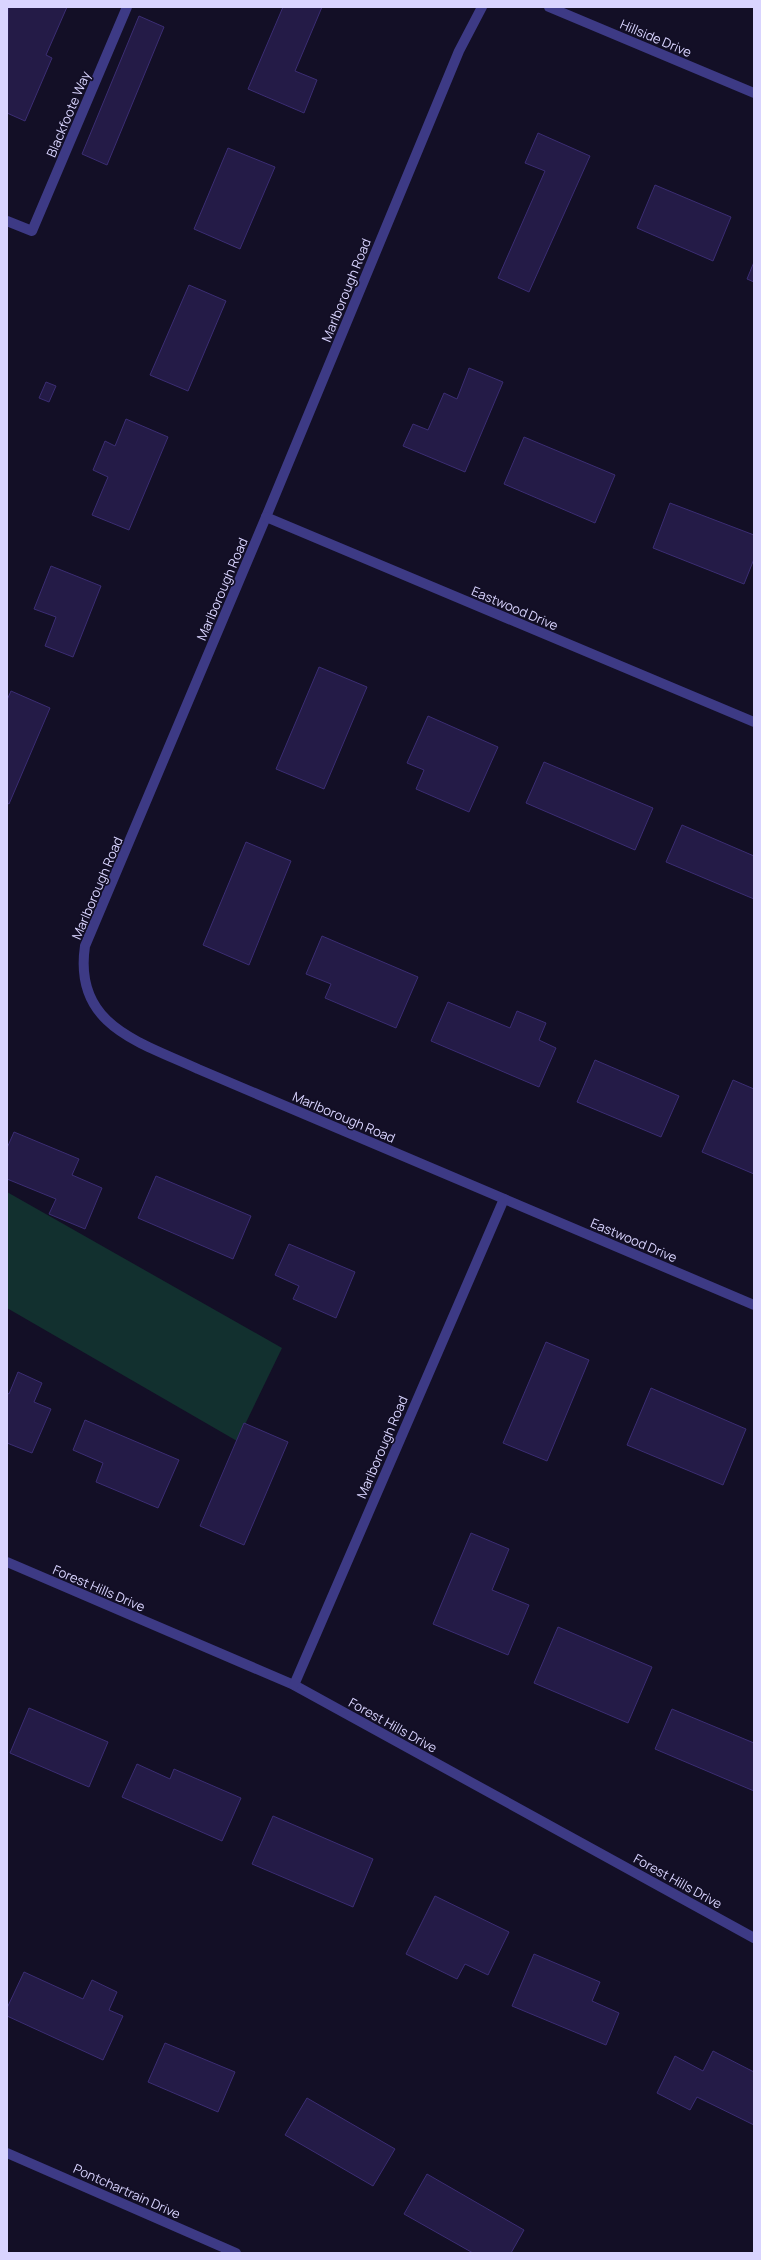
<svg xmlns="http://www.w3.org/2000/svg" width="761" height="2260" viewBox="0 0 761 2260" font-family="Manrope,sans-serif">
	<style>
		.green { fill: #12302f }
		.building { fill: #241b47; stroke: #3b2d73 }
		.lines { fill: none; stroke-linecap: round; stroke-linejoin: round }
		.street { stroke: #3d3a85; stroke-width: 10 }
		.labels { text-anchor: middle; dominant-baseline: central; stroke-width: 3.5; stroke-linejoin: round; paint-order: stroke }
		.street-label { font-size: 13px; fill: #d9d4ff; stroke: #130f26 }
	</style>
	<rect width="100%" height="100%" fill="#130f26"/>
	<path class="green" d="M 7,1192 L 282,1348 L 237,1441 L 7,1308 Z"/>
	<g class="building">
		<path d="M 8,7 L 67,7 L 46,55 L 52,58 L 25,121 L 7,113 Z"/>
		<path d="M 283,7 L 322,7 L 295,71 L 317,80 L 304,113 L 248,89 Z"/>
		<path d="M 139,16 L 164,27 L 107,165 L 82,154 Z"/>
		<path d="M 538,133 L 590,156 L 529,292 L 498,278 L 545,171 L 525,163 Z"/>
		<path d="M 228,148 L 275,167 L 240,249 L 194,229 Z"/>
		<path d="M 655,185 L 731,217 L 713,261 L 637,228 Z"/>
		<path d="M 754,262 L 754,282 L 747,279 Z"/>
		<path d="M 189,285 L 226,301 L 188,391 L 150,375 Z"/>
		<path d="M 469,368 L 503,382 L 465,472 L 403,446 L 413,424 L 428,430 L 444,393 L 457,399 Z"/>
		<path d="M 46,382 L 56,386 L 49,402 L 39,398 Z"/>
		<path d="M 126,419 L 168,437 L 129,530 L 92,515 L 108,477 L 93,470 L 105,441 L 115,446 Z"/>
		<path d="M 524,437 L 615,475 L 595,523 L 504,484 Z"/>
		<path d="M 670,503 L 754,535 L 754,559 L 744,584 L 653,548 Z"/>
		<path d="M 51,566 L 101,586 L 73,657 L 45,646 L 56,617 L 34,609 Z"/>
		<path d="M 319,667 L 367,687 L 324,789 L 276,769 Z"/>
		<path d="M 11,691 L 50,708 L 9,804 L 7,803 L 7,700 Z"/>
		<path d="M 428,716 L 498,747 L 469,812 L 416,789 L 424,770 L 407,763 Z"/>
		<path d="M 544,762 L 653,808 L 635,850 L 526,803 Z"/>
		<path d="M 682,825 L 754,856 L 754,899 L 666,862 Z"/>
		<path d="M 246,842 L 291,861 L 249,965 L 203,945 Z"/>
		<path d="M 322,936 L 418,977 L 396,1028 L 325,998 L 331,984 L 306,974 Z"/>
		<path d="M 448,1002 L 510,1028 L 517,1011 L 546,1023 L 539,1040 L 556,1048 L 539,1087 L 431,1041 Z"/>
		<path d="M 595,1060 L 679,1096 L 661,1137 L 577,1102 Z"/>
		<path d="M 733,1080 L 754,1089 L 754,1174 L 702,1152 Z"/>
		<path d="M 14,1132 L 79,1159 L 72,1175 L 102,1188 L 85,1229 L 49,1214 L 56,1199 L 7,1179 L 7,1148 Z"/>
		<path d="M 156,1176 L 251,1216 L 233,1259 L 138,1218 Z"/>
		<path d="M 289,1244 L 355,1272 L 336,1318 L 293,1299 L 299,1286 L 275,1275 Z"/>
		<path d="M 546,1342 L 589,1360 L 547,1461 L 503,1443 Z"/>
		<path d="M 18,1372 L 42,1383 L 34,1402 L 51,1409 L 32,1453 L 7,1443 L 7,1393 L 9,1394 Z"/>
		<path d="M 651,1388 L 746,1429 L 723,1485 L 627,1445 Z"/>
		<path d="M 85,1420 L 179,1460 L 158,1508 L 96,1482 L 103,1463 L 73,1450 Z"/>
		<path d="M 244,1423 L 288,1442 L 244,1545 L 200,1526 Z"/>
		<path d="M 471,1533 L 509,1549 L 492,1590 L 529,1605 L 508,1655 L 433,1624 Z"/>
		<path d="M 558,1627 L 652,1667 L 628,1723 L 534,1683 Z"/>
		<path d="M 29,1708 L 108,1742 L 89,1787 L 10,1753 Z"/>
		<path d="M 672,1709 L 754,1743 L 754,1791 L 655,1749 Z"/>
		<path d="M 137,1764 L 170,1779 L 174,1769 L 241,1798 L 222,1841 L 122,1797 Z"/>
		<path d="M 273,1816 L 373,1859 L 353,1907 L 252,1864 Z"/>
		<path d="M 435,1896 L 509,1932 L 488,1975 L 465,1964 L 457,1979 L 406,1954 Z"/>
		<path d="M 534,1954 L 600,1982 L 592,2001 L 619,2013 L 606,2045 L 512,2006 Z"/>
		<path d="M 24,1972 L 83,1999 L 92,1980 L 117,1992 L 109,2010 L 123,2016 L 103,2060 L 7,2016 L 7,2008 Z"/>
		<path d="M 165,2043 L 235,2072 L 218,2112 L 148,2082 Z"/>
		<path d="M 713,2051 L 754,2072 L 754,2125 L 697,2097 L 690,2110 L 657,2093 L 675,2056 L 703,2071 Z"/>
		<path d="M 307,2098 L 395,2149 L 373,2186 L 285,2135 Z"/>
		<path d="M 427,2174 L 524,2230 L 511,2253 L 473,2253 L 404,2214 Z"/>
	</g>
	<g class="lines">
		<g class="street">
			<path d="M 482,7 L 459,51 L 266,517 L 85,946 C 73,1026 140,1042 198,1069 L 754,1305"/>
			<path d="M 549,7 L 754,93"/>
			<path d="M 7,221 L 32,231 L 127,7"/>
			<path d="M 266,517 L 754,722"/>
			<path d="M 7,1562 L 294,1685 L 754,1938"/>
			<path d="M 294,1685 L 504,1199"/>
			<path d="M 7,2153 L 236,2253"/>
		</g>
	</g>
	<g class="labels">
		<g class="street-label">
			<text transform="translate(656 38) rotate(23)">Hillside Drive</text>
			<text transform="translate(68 114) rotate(-67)">Blackfoote Way</text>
			<text transform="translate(346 290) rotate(-68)">Marlborough Road</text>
			<text transform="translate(222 589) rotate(-67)">Marlborough Road</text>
			<text transform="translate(515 608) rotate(23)">Eastwood Drive</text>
			<text transform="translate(97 888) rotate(-67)">Marlborough Road</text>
			<text transform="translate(344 1117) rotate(23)">Marlborough Road</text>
			<text transform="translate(634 1240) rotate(23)">Eastwood Drive</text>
			<text transform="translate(382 1447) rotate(-67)">Marlborough Road</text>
			<text transform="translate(99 1588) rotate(23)">Forest Hills Drive</text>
			<text transform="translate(393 1725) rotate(29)">Forest Hills Drive</text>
			<text transform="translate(678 1881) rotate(29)">Forest Hills Drive</text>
			<text transform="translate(127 2191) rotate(24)">Pontchartrain Drive</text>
		</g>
	</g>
	<rect width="761" height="2260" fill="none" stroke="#d9d4ff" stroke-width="16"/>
</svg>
